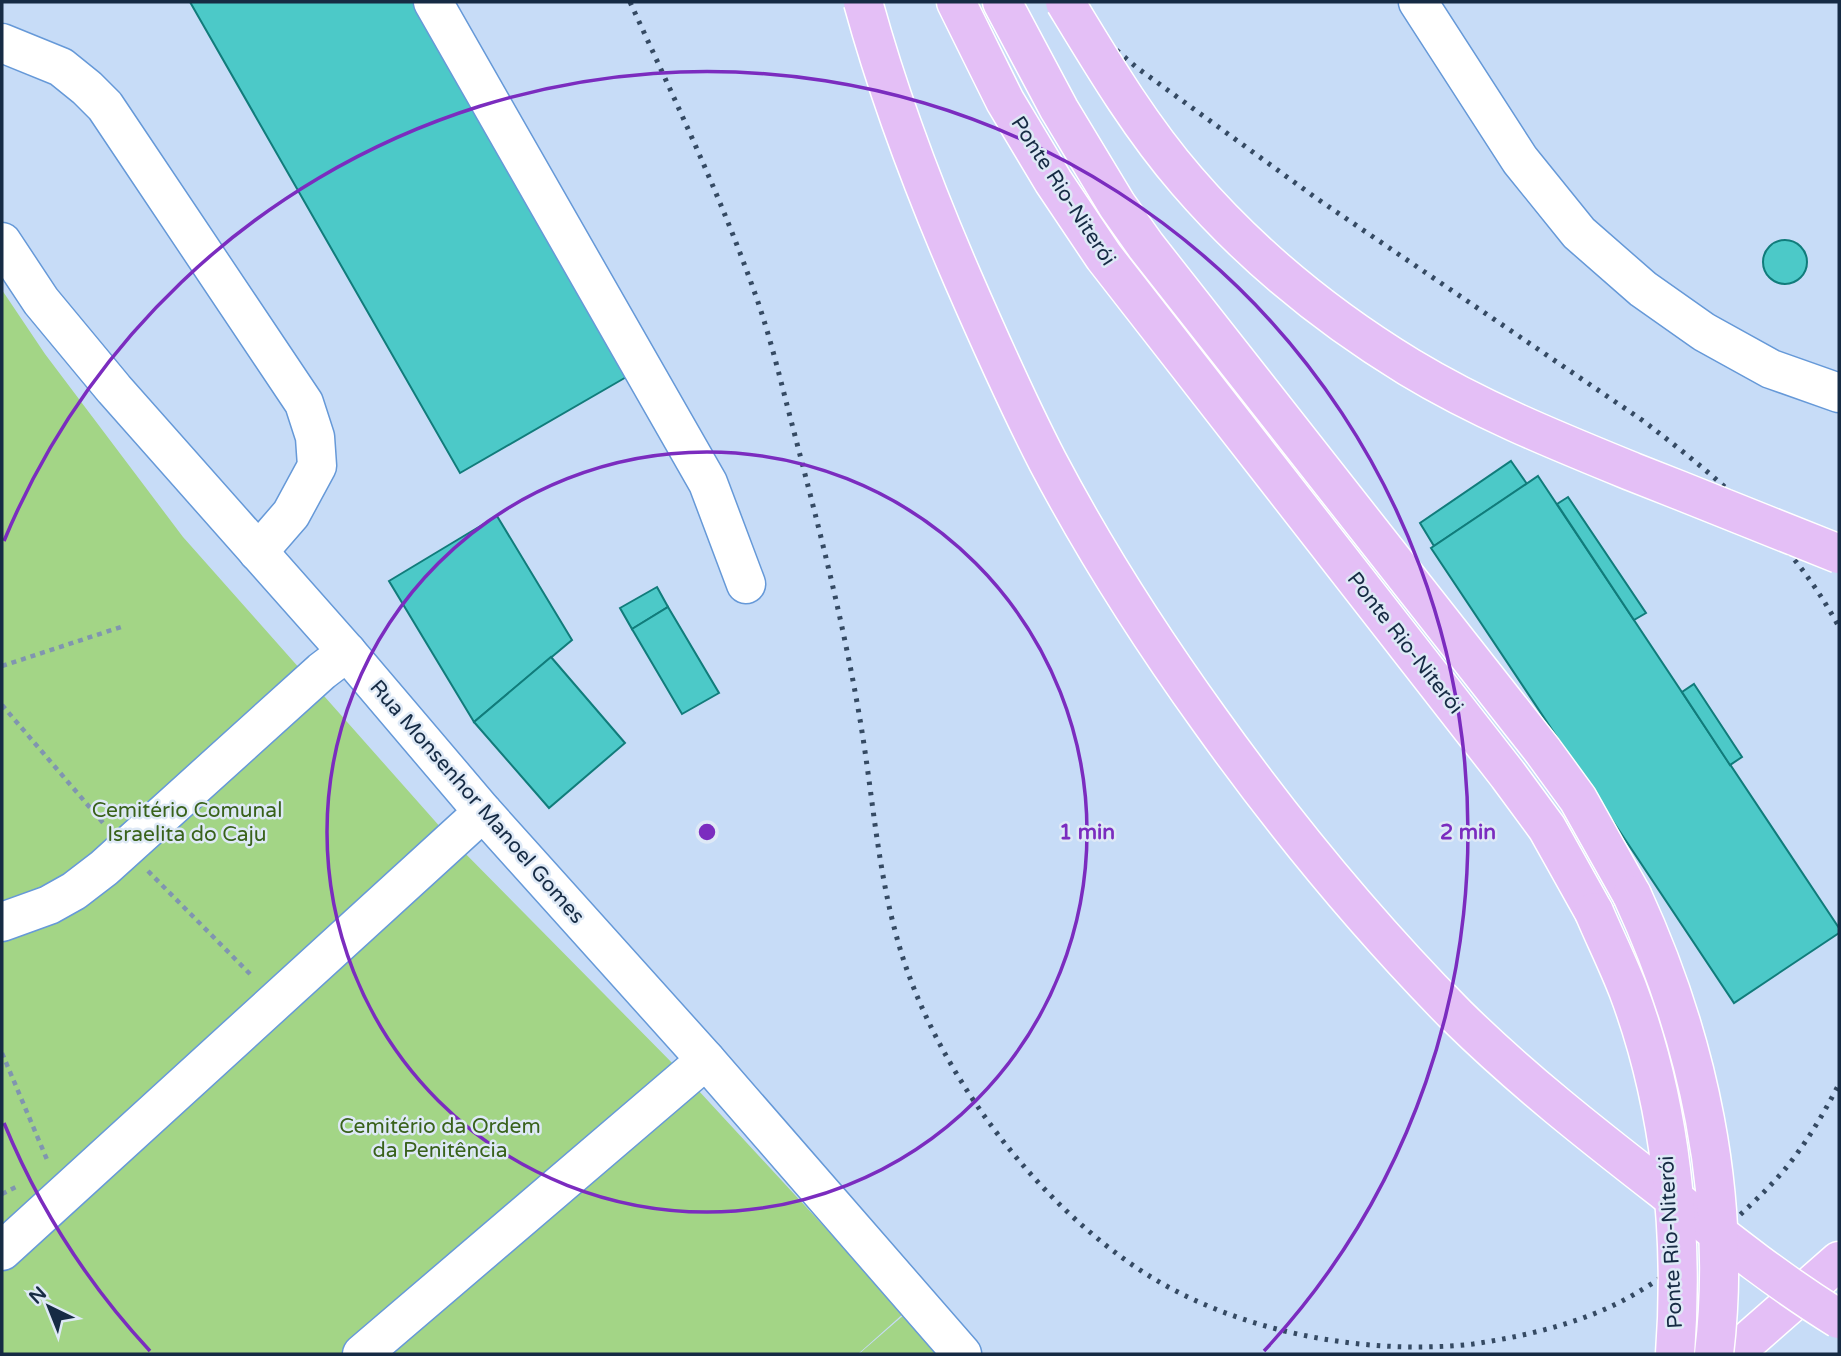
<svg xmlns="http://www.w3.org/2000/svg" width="1841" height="1356" viewBox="0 0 1841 1356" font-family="'Varela Round',sans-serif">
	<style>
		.green { fill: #a3d586 }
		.building { fill: #4cc9c8; stroke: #117c7b; stroke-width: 2 }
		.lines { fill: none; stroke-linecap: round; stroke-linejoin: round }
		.minor-casing { stroke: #6699d8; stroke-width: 41 }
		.highway-casing { stroke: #fff; stroke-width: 41 }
		.path { stroke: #8095b0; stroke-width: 4.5; stroke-dasharray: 5 5; stroke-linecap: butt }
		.minor { stroke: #fff; stroke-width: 38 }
		.highway { stroke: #e4bff6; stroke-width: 38 }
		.rail { stroke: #354a63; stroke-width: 5; stroke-dasharray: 3.5 7; stroke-linecap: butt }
		.highway-bridge-casing { stroke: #fff; stroke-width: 41; stroke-linecap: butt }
		.highway-bridge { stroke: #e4bff6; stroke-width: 38 }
		.ring { fill: none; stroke: #7b2cbf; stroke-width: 3.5 }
		.labels { text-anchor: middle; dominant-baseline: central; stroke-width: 5; stroke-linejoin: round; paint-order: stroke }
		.street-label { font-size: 21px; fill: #162b44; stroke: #dee9f6 }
		.park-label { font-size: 21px; fill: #39621b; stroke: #dee9f6 }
		.centre { fill: #7b2cbf; stroke: #dee9f6; stroke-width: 3.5 }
		.ring-label { font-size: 21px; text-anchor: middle; font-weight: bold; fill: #7b2cbf; stroke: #dee9f6; stroke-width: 5; stroke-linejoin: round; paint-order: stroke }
	</style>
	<rect width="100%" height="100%" fill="#c7dcf7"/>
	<g class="green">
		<path d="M 2,290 L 45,354 L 183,537 L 450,838 L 686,1077 L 904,1313 L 858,1354 L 2,1354 Z"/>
		<path d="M 905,1314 L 941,1354 L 859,1354 Z"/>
	</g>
	<g class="building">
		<path d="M 190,2 L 422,2 L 635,372 L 460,473 Z"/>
		<circle cx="1785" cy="262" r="22"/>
		<path d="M 1511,461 L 1527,484 L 1434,546 L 1420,523 Z"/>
		<path d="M 1538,476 L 1839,928 L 1839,933 L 1734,1003 L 1431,548 Z"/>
		<path d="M 1568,497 L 1646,613 L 1634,620 L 1557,504 Z"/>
		<path d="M 497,516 L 572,640 L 474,722 L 389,581 Z"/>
		<path d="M 657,587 L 668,607 L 632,629 L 620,608 Z"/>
		<path d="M 668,607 L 719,693 L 682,714 L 632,629 Z"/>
		<path d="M 551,657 L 625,743 L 549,808 L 474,722 Z"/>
		<path d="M 1694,684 L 1742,757 L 1730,765 L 1682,692 Z"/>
	</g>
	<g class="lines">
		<defs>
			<g id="minor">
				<path d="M 433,2 L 708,483 L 746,584"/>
				<path d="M 1418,2 L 1520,160 L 1579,233 L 1643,289 L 1704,332 L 1771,369 L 1839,393"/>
				<path d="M 2,43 L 61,67 L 87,88 L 105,106 L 304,403 L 315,437 L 317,466 L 291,514 L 258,552"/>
				<path d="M 2,242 L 41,301 L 114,389 L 347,652 L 483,812 L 706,1060 L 962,1354"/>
				<path d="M 2,922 L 49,905 L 74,891 L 104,868 L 322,671 L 347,652"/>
				<path d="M 2,1251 L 483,812"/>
				<path d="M 362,1354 L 706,1060"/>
			</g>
			<g id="highway">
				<path d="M 956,2 L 1005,101 L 1053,181 L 1104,257 L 1508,775 L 1547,828 L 1594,912"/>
				<path d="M 1002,2 L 1059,109 L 1117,205 L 1146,246 L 1543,751 L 1578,799 L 1632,895"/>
				<path d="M 1733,1354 L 1839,1261"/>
			</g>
		</defs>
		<use href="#minor" class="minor-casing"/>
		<use href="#highway" class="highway-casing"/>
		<g class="path">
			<path d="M 2,666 L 124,626"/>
			<path d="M 2,705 L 104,824"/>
			<path d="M 148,871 L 253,977"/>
			<path d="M 2,1053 L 48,1162"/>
			<path d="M 2,1194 L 18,1186"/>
		</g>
		<use href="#minor" class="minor"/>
		<use href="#highway" class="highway"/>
		<g class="rail">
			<path d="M 630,2 C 673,96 718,190 753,288 C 767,326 777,366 787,405 C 813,505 840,606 858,708 C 874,796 877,885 907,970 C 948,1086 1040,1205 1143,1272 C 1236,1332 1365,1356 1473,1344 C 1520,1337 1569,1326 1612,1306 C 1668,1280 1746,1215 1786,1168 C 1807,1142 1824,1113 1839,1084"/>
			<path d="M 1061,2 L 1136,67 L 1316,198 L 1642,420 C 1721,480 1791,538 1839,627"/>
		</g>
		<defs>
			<g id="highway-bridge">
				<path d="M 863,2 C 889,97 924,189 963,279 C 990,341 1017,402 1048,462 C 1095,551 1150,637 1209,719 C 1284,824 1366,924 1457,1016 C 1522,1080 1591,1134 1663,1190 C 1720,1235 1777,1281 1839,1319"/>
				<path d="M 1065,2 C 1102,63 1140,127 1187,181 C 1250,254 1327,317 1409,367 C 1480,410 1557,441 1633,472 C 1702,499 1771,527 1839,554"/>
				<path d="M 1632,895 C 1698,1038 1733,1197 1714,1354"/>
				<path d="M 1594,912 C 1605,938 1618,964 1628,990 C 1671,1104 1684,1234 1675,1354"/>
			</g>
		</defs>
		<use href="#highway-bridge" class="highway-bridge-casing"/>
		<use href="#highway-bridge" class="highway-bridge"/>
	</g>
	<g class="ring">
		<circle cx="707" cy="832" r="380"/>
		<path d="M150 1351A761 761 0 0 1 4 1123M4 541A761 761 0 1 1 1264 1351"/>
	</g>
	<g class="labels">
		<g class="street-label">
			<text transform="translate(1063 191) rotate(57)">Ponte Rio-Niterói</text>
			<text transform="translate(1405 643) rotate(52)">Ponte Rio-Niterói</text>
			<text transform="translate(477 802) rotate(49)">Rua Monsenhor Manoel Gomes</text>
			<text transform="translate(1671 1242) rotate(-93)">Ponte Rio-Niterói</text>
		</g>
		<g class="park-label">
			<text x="187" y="810">Cemitério Comunal<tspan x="187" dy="24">Israelita do Caju</tspan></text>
			<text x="440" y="1126">Cemitério da Ordem<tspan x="440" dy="24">da Penitência</tspan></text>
		</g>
	</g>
	<circle cx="707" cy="832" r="10" class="centre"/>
	<g class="ring-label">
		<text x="1087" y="839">1 min</text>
		<text x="1468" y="839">2 min</text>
	</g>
	<rect width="1841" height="1356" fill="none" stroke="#162b44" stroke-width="7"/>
	<g transform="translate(49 1307) rotate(317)" stroke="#dee9f6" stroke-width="5" paint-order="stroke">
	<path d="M0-5L12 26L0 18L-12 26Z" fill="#162b44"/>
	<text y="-10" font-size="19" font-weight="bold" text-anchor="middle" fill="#162b44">N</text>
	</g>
</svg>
